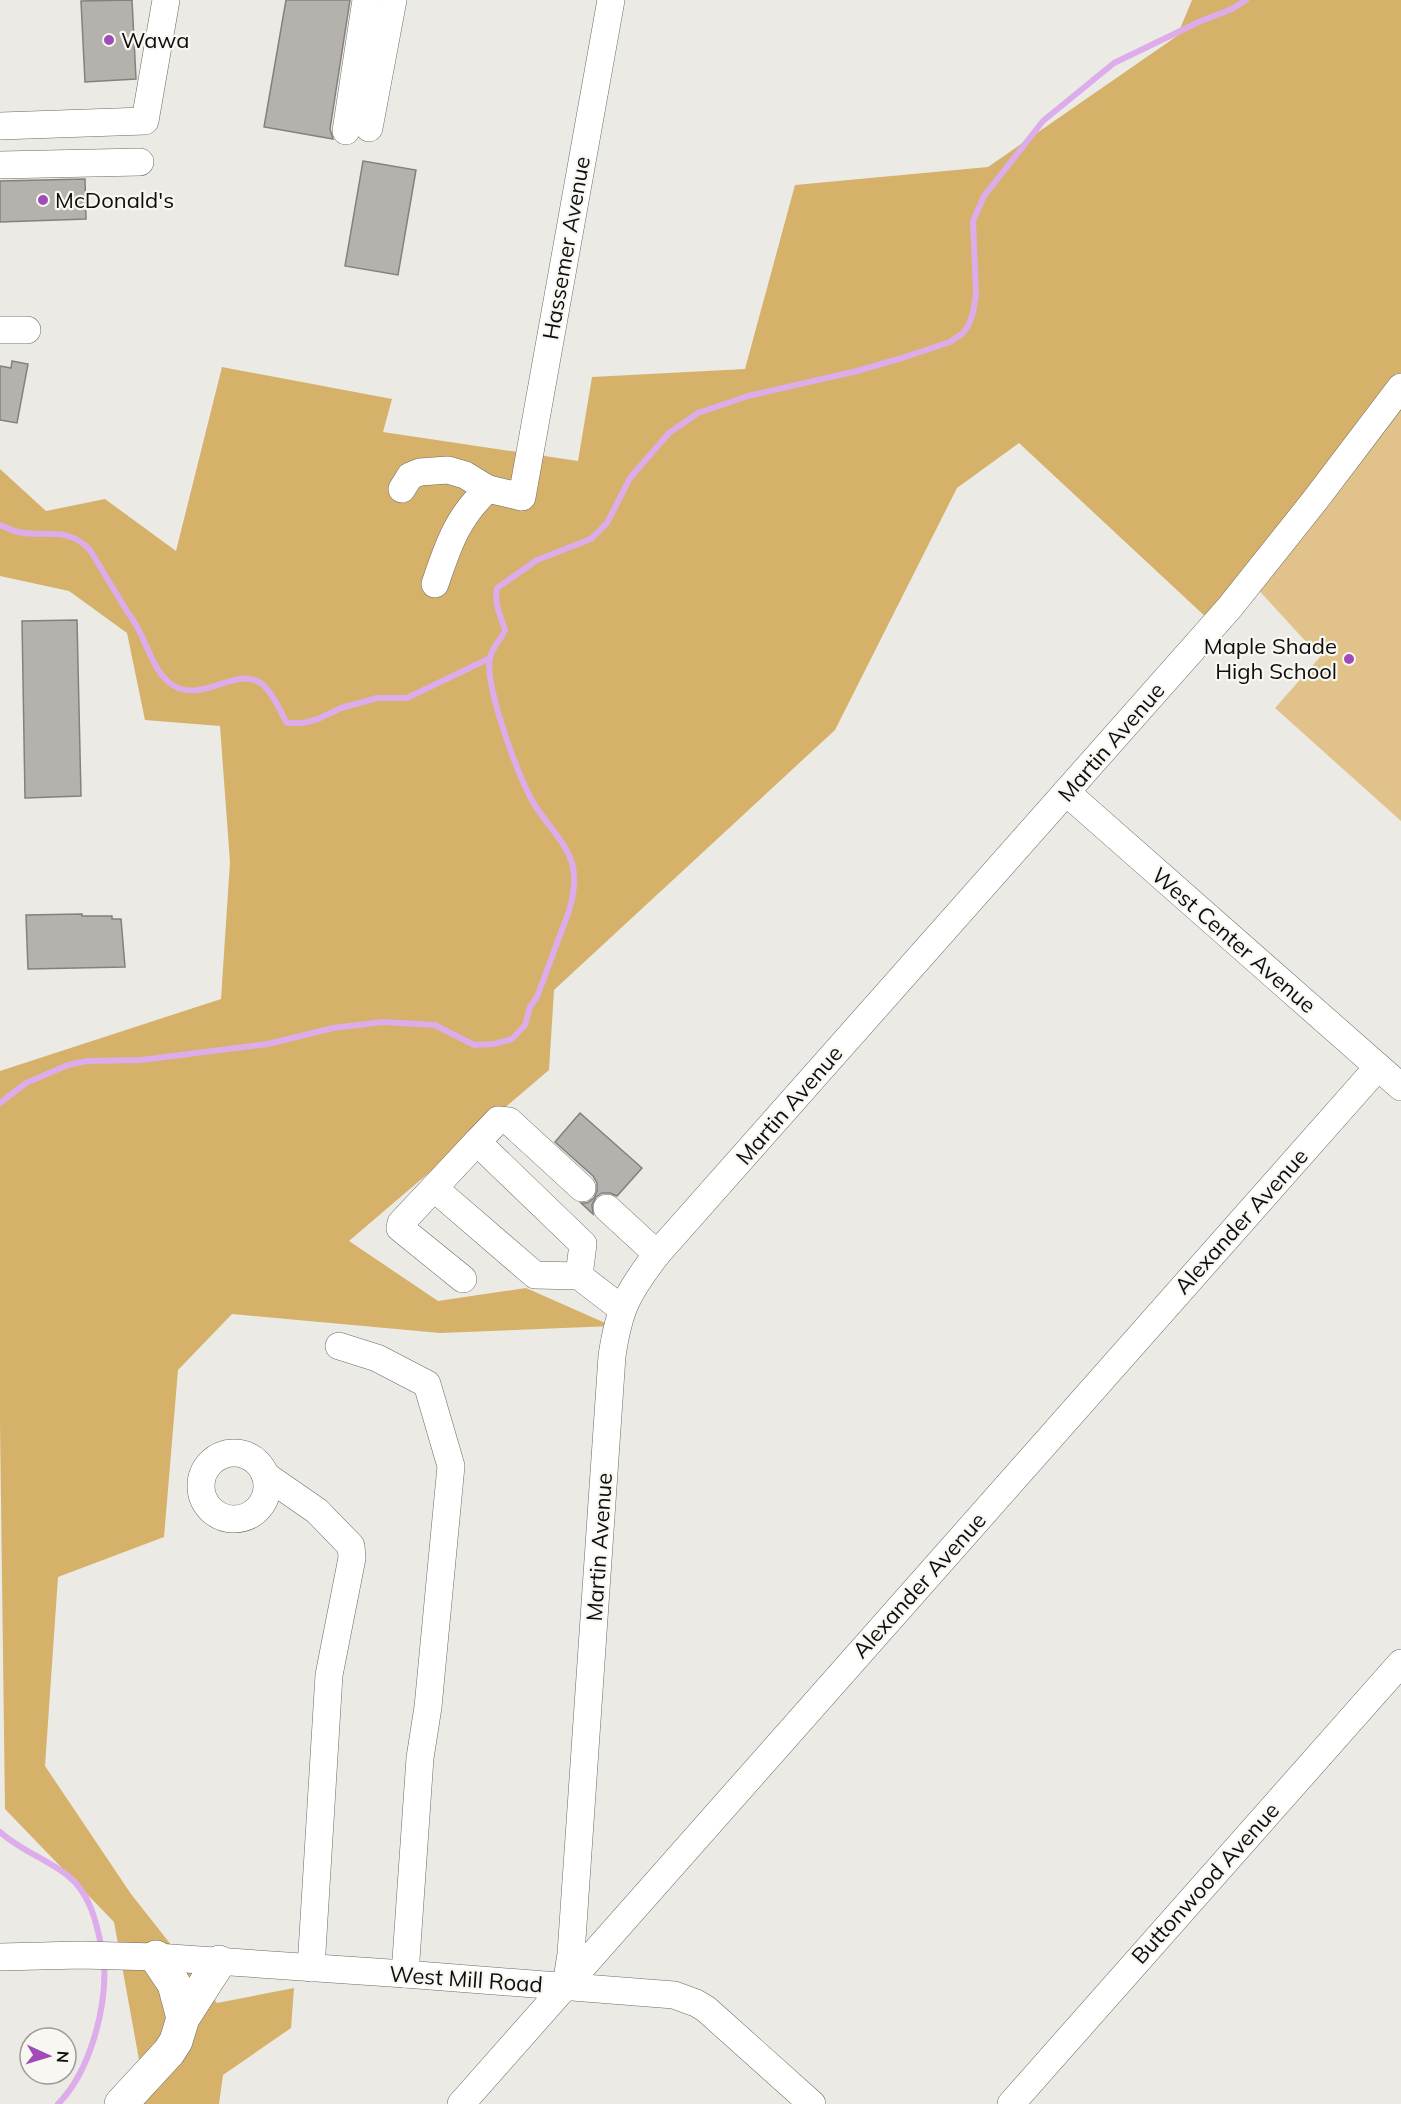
<svg xmlns="http://www.w3.org/2000/svg" width="1401" height="2104" viewBox="0 0 1401 2104" font-family="Mulish,sans-serif">
	<style>
		.green { fill: #e1c28a }
		.forest { fill: #d6b169 }
		.lines { fill: none; stroke-linecap: round; stroke-linejoin: round }
		.stream { stroke: #dcaceb; stroke-width: 6 }
		.building { fill: #b5b2ae; stroke: #83817d; stroke-width: 1.5 }
		.minor-casing { stroke: #6c6a66; stroke-width: 28 }
		.highway-casing { stroke: #6c6a66; stroke-width: 34 }
		.minor { stroke: #fff; stroke-width: 27 }
		.highway { stroke: #fff; stroke-width: 33 }
		.poi-dot { fill: #a14bb9; stroke: #f9f7f2; stroke-width: 2 }
		.labels { text-anchor: middle; dominant-baseline: central; stroke-width: 4.5; stroke-linejoin: round; paint-order: stroke }
		.poi-label { font-size: 22px; fill: #0f0e0d; stroke: #f9f7f2; text-anchor: start }
		.street-label { font-size: 22px; fill: #0f0e0d; stroke: #f9f7f2 }
	</style>
	<rect width="100%" height="100%" fill="#eceae5"/>
	<path class="green" d="M 1401,373 L 1401,821 L 1275,708 L 1320,657 L 1252,583 Z"/>
	<path class="forest" d="M 1192,0 L 1401,0 L 1401,373 L 1252,583 L 1208,619 L 1019,443 L 957,488 L 835,730 L 554,990 L 549,1070 L 349,1241 L 438,1301 L 526,1288 L 612,1326 L 440,1333 L 232,1314 L 178,1370 L 164,1537 L 58,1577 L 45,1766 L 131,1894 L 217,2003 L 294,1988 L 291,2028 L 223,2075 L 219,2104 L 142,2104 L 146,2098 L 114,1922 L 5,1809 L 0,1422 L 0,1071 L 221,999 L 230,862 L 220,726 L 145,720 L 127,633 L 69,591 L 0,576 L 0,469 L 46,511 L 105,499 L 176,551 L 222,367 L 392,399 L 383,432 L 578,461 L 592,377 L 745,369 L 795,185 L 988,167 L 1177,36 Z"/>
	<g class="lines">
		<g class="stream">
			<path d="M 0,525 C 6,527 12,531 18,532 C 46,538 66,525 90,550 L 128,613 C 145,632 151,673 174,686 C 204,703 237,665 262,684 C 273,693 280,711 287,723 L 303,723 L 318,719 L 341,708 L 377,698 L 407,698 L 490,658"/>
			<path d="M 0,1103 L 26,1083 L 68,1065 L 87,1061 L 141,1060 L 268,1044 L 333,1028 L 383,1022 L 435,1025 L 474,1045 L 494,1044 L 512,1039 L 525,1025 L 530,1007 L 537,997 L 569,911 C 585,857 562,846 536,807 C 520,784 484,684 490,658 C 492,647 501,640 505,630 C 500,615 494,603 497,588 L 537,560 L 591,539 L 607,523 L 630,478 L 669,433 L 698,413 L 748,396 L 857,371 L 902,358 L 950,342 L 963,333 L 968,326 L 973,313 L 976,295 L 973,221 L 984,196 L 1043,121 L 1114,63 L 1201,21 L 1232,9 L 1246,0"/>
			<path d="M 0,1832 C 20,1850 46,1859 67,1875 C 90,1892 97,1924 102,1950"/>
			<path d="M 58,2104 C 90,2072 107,2007 104,1963"/>
		</g>
	</g>
	<g class="building">
		<path d="M 132,0 L 136,79 L 85,82 L 81,1 Z"/>
		<path d="M 286,0 L 350,0 L 330,129 L 333,139 L 264,127 Z"/>
		<path d="M 363,161 L 416,170 L 398,275 L 345,266 Z"/>
		<path d="M 85,179 L 86,219 L 0,222 L 0,181 Z"/>
		<path d="M 12,361 L 28,364 L 17,423 L 0,420 L 0,366 L 11,368 Z"/>
		<path d="M 77,620 L 81,796 L 25,798 L 22,621 Z"/>
		<path d="M 82,914 L 82,916 L 112,916 L 112,919 L 121,919 L 125,967 L 28,969 L 26,915 Z"/>
		<path d="M 580,1113 L 642,1168 L 617,1196 L 610,1193 L 602,1193 L 596,1197 L 592,1205 L 593,1214 L 581,1203 L 587,1203 L 594,1198 L 597,1191 L 597,1183 L 593,1176 L 555,1142 Z"/>
	</g>
	<g class="lines">
		<defs>
			<g id="minor">
				<path d="M 0,126 L 145,121 L 166,0"/>
				<path d="M 369,128 L 393,0"/>
				<path d="M 346,131 L 366,0"/>
				<path d="M 0,165 L 140,162"/>
				<path d="M 0,330 L 27,330"/>
				<path d="M 402,489 L 410,476 L 420,472 L 448,470 L 465,475 L 488,489"/>
				<path d="M 435,584 C 448,546 457,517 488,489 L 522,497 L 611,0"/>
				<path d="M 1066,792 L 1401,1087"/>
				<path d="M 477,1142 L 498,1120 L 509,1121 L 582,1188"/>
				<path d="M 434,1188 L 535,1275 L 579,1276 L 622,1309"/>
				<path d="M 607,1208 L 657,1254"/>
				<path d="M 463,1279 L 400,1228 L 401,1223 L 477,1142 L 583,1244 L 579,1276"/>
				<path d="M 339,1346 L 377,1358 L 427,1384 L 451,1466 L 428,1707 L 420,1758 L 405,1974"/>
				<circle cx="234" cy="1486" r="33"/>
				<path d="M 265,1475 L 317,1511 L 351,1546 L 352,1558 L 329,1675 L 311,1968"/>
				<path d="M 0,1957 L 81,1955 L 156,1957 L 405,1974 L 674,1995 L 696,2003 L 706,2009 L 812,2104"/>
				<path d="M 566,1986 L 571,1954 L 612,1356 C 619,1308 628,1292 657,1254 L 1230,607 L 1316,499 L 1401,387"/>
				<path d="M 461,2104 L 1378,1067"/>
				<path d="M 1011,2104 L 1401,1663"/>
			</g>
			<g id="highway">
				<path d="M 156,1957 L 174,1984 L 183,2018"/>
				<path d="M 121,2104 L 169,2052 L 176,2041 L 183,2018 L 219,1962"/>
			</g>
		</defs>
		<use href="#minor" class="minor-casing"/>
		<use href="#highway" class="highway-casing"/>
		<use href="#minor" class="minor"/>
		<use href="#highway" class="highway"/>
	</g>
	<g class="poi-dot">
		<circle cx="109" cy="40" r="6"/>
		<circle cx="43" cy="200" r="6"/>
		<circle cx="1349" cy="659" r="6"/>
	</g>
	<g class="labels">
		<g class="poi-label">
			<text x="121" y="40">Wawa</text>
			<text x="55" y="200">McDonald's</text>
			<text x="1337" y="646" text-anchor="end">Maple Shade<tspan x="1337" dy="25">High School</tspan></text>
		</g>
		<g class="street-label">
			<text transform="translate(566 248) rotate(-80)">Hassemer Avenue</text>
			<text transform="translate(1111 742) rotate(-49)">Martin Avenue</text>
			<text transform="translate(1234 940) rotate(41)">West Center Avenue</text>
			<text transform="translate(789 1105) rotate(-49)">Martin Avenue</text>
			<text transform="translate(1241 1221) rotate(-48)">Alexander Avenue</text>
			<text transform="translate(599 1547) rotate(-86)">Martin Avenue</text>
			<text transform="translate(919 1585) rotate(-48)">Alexander Avenue</text>
			<text transform="translate(1205 1883) rotate(-48)">Buttonwood Avenue</text>
			<text transform="translate(466 1979) rotate(4)">West Mill Road</text>
		</g>
	</g>
	<g transform="translate(48 2056) rotate(94)"><circle r="28" fill="#f9f7f2" stroke="#9b9a96" stroke-width="1.5"/>
	<path d="M0-4.5L10 22L0 15L-10 22Z" fill="#a14bb9"/>
	<text y="-9" font-size="16" font-weight="bold" text-anchor="middle" fill="#0f0e0d">N</text>
	</g>
</svg>
